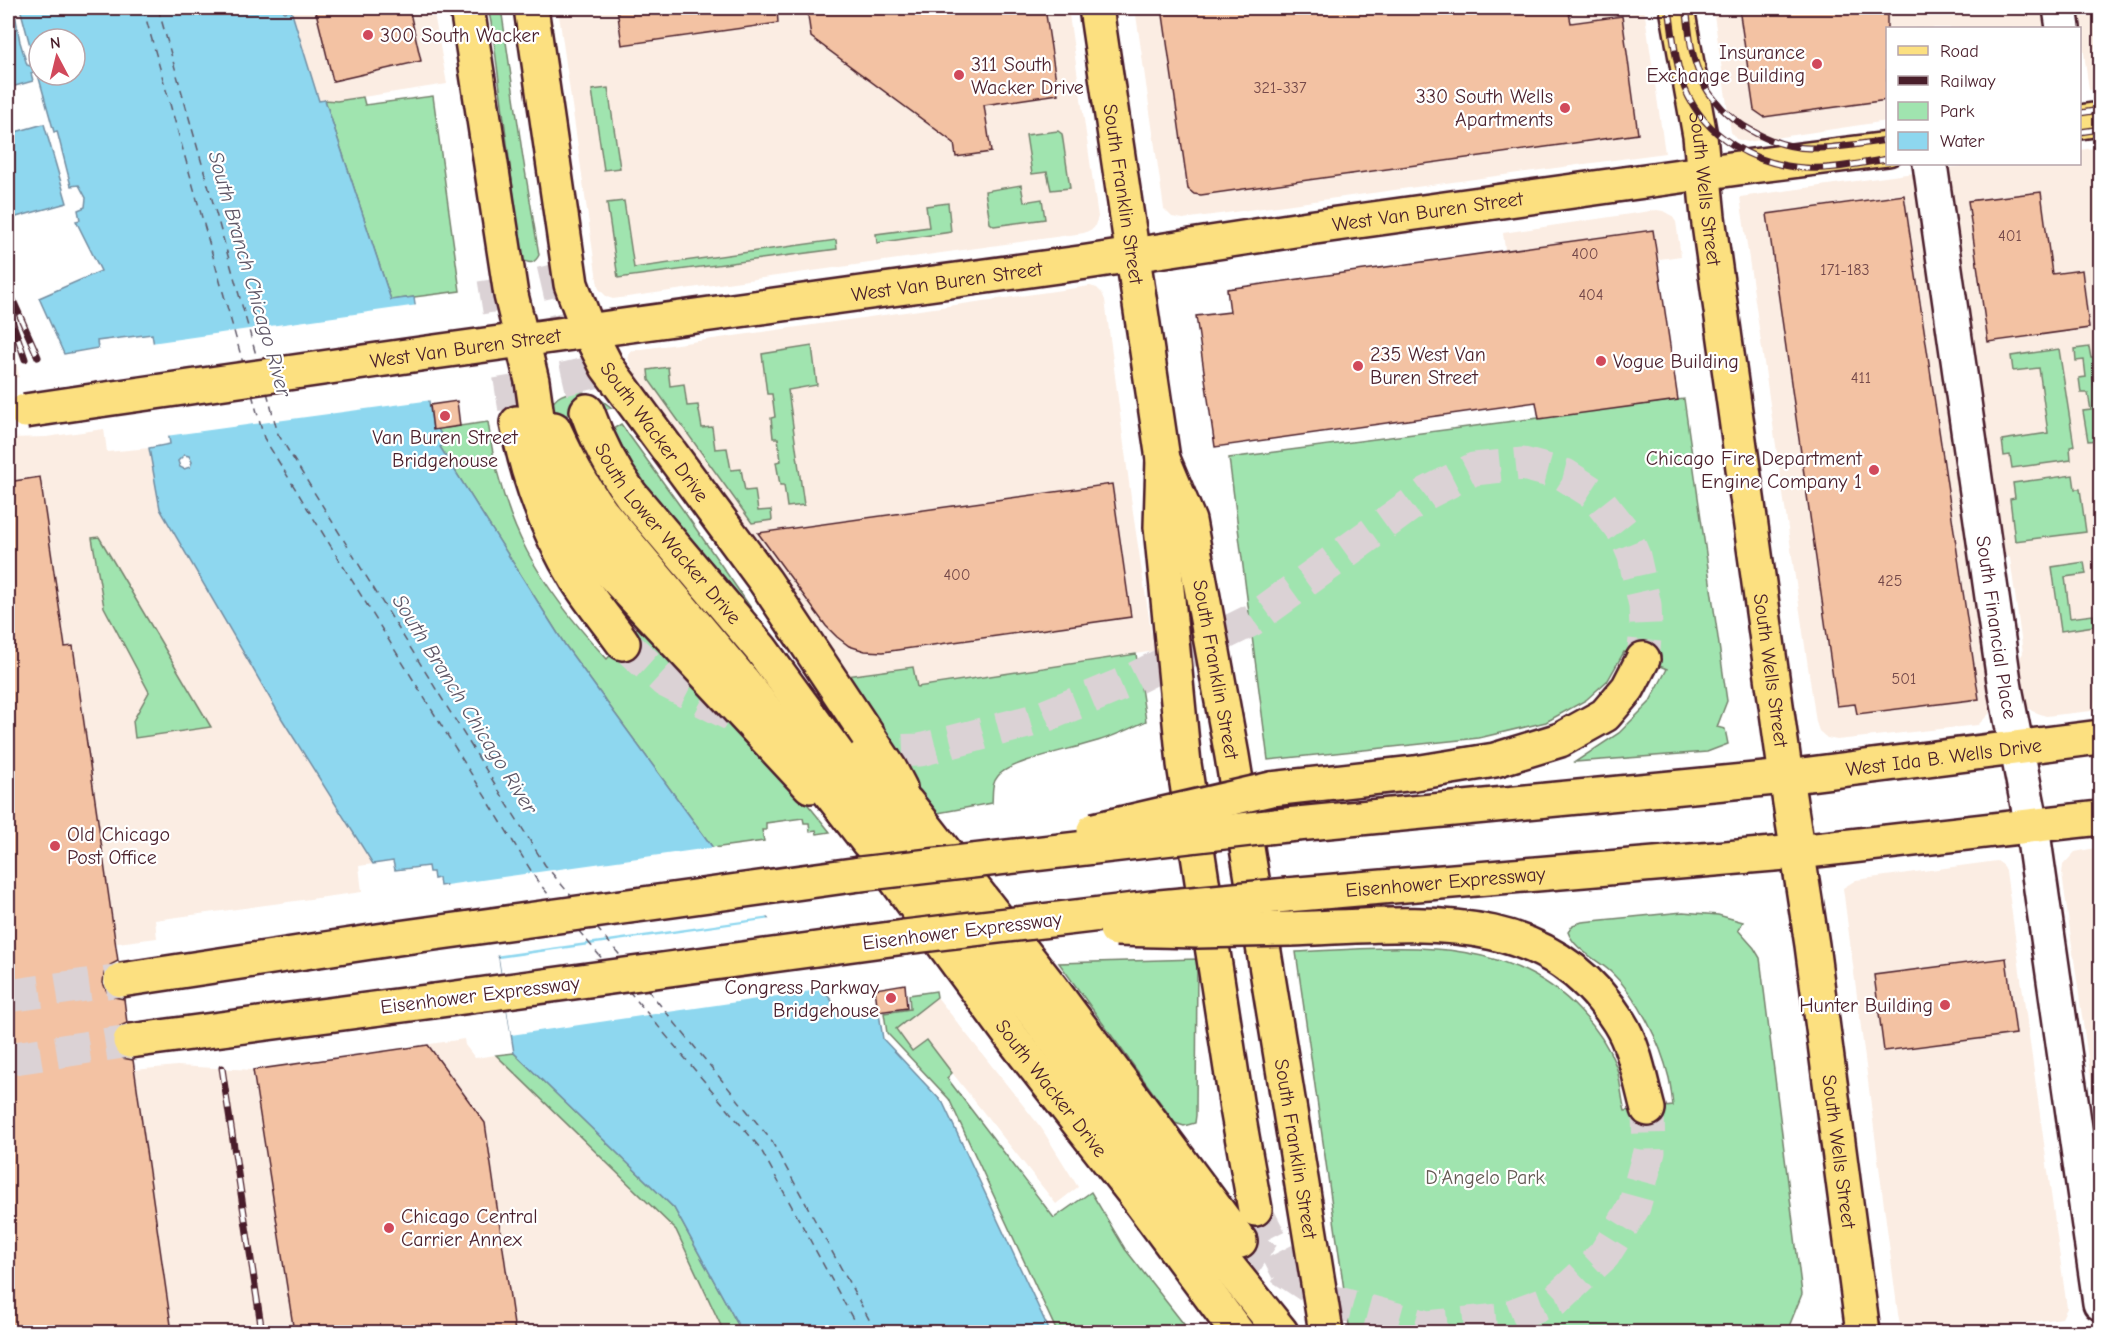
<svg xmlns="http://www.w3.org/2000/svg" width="2108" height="1340" viewBox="0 0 2108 1340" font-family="'Comic Neue',sans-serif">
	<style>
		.built { fill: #fbede3 }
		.green { fill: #a0e4af; stroke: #75826d; stroke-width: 1.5 }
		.water { fill: #8ed7ef; stroke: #738da1; stroke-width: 1.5; fill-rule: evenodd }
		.pier { fill: #fff }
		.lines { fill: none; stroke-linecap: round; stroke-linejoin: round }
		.ferry { stroke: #5e5666; stroke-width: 1.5; stroke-dasharray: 8 6; stroke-linecap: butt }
		.building { fill: #f3c2a3; stroke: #4a1f2b; stroke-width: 1.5 }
		.highway-tunnel { stroke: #dbd2d5; stroke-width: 33; stroke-dasharray: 33 16; stroke-linecap: butt }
		.minor-casing { stroke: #4a1f2b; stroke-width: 38 }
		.major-casing { stroke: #4a1f2b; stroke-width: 38 }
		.highway-casing { stroke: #4a1f2b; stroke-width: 38 }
		.minor { stroke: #fff; stroke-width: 33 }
		.major { stroke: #fce080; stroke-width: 33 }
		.highway { stroke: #fce080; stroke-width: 33 }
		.rail-casing { stroke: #4a1f2b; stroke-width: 7 }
		.rail { stroke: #fff; stroke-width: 4.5; stroke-dasharray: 14; stroke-linecap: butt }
		.major-bridge-casing { stroke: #4a1f2b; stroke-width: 38; stroke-linecap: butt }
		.highway-bridge-casing { stroke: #4a1f2b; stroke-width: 38; stroke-linecap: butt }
		.major-bridge { stroke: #fce080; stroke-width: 33 }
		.highway-bridge { stroke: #fce080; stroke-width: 33 }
		.poi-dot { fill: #d1495b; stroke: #fff; stroke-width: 2 }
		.labels { text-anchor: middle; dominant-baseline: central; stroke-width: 4.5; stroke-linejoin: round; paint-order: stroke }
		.number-label { font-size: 16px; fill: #744849 }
		.poi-label { font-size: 20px; fill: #4a1f2b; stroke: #fff; text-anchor: start }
		.street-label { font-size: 20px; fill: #4a1f2b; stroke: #fff }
		.park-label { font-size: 20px; fill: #645a53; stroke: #fff }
		.water-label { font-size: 21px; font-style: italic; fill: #5e5666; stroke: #fff }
	</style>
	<rect width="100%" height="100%" fill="#fff"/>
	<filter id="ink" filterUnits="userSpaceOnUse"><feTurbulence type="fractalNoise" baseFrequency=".0167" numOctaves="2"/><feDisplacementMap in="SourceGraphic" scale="12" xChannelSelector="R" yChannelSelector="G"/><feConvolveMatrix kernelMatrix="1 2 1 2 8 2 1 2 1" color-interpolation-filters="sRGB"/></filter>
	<g filter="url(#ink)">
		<g class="built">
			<path d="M 283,8 L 433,8 L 447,84 L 337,101 L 319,101 L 292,10 L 284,12 Z"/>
			<path d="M 558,8 L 1068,8 L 1098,217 L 1094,228 L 1084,233 L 613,299 L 607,297 L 599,289 L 597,280 Z"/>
			<path d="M 1135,8 L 1644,8 L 1665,153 L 1183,219 L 1172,217 L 1164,209 Z"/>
			<path d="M 1713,8 L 2041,8 L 2044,28 L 1888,28 L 1887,121 L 1748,142 L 1736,139 L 1731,132 Z"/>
			<path d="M 2078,8 L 2100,8 L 2100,89 L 2089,90 Z"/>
			<path d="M 2100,147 L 2100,710 L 2046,716 L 2032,711 L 2024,704 L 2015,666 L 2023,653 L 2010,558 L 1999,550 L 1945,168 L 1980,164 L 2080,164 L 2080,150 Z"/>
			<path d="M 1914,173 L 1991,707 L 1989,714 L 1978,725 L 1837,740 L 1827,738 L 1819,731 L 1816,722 L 1740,197 Z"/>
			<path d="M 1657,210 L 1663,211 L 1672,216 L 1676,222 L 1681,256 L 1509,281 L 1503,233 Z"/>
			<path d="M 1090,286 L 1097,288 L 1102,293 L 1105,300 L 1133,513 L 1154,651 L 1136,654 L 916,687 L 913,667 L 846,676 L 636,376 L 629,361 L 628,355 L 630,352 L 635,350 Z"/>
			<path d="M 8,337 L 10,356 L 15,355 L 19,377 L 8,379 Z"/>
			<path d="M 104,429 L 107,452 L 149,448 L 160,510 L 282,719 L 373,864 L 359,866 L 362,892 L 155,920 L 157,938 L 8,957 L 8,438 L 46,437 Z"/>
			<path d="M 2100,847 L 2100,1144 L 2062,874 L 2063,865 L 2075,852 Z"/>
			<path d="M 1997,861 L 2003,865 L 2006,871 L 2067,1308 L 2062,1318 L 1960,1332 L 1906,1332 L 1901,1329 L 1898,1314 L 1843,888 L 1856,880 Z"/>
			<path d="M 937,997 L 1042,1129 L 1078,1187 L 1056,1204 L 927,1041 L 912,1051 L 895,1029 Z"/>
			<path d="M 464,1039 L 465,1045 L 475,1058 L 496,1055 L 676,1230 L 724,1332 L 8,1332 L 8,1091 L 134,1070 L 177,1066 L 253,1070 Z"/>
		</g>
		<g class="green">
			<path d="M 488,8 L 501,8 L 523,158 L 539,255 C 535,263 530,265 522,259 L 492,27 Z"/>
			<path d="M 608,88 L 620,168 L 604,170 L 592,90 Z"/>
			<path d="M 433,96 L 460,291 L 391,300 L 325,100 L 337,101 L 363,97 L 365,105 Z"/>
			<path d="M 1058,131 L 1062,134 L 1070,188 L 1051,190 L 1047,172 L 1032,174 L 1026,135 Z"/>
			<path d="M 1021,185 L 1024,202 L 1042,199 L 1045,219 L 994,226 L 990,223 L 985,191 Z"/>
			<path d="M 624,201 L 634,268 L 836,240 L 837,249 L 618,278 L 607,203 Z"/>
			<path d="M 948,203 L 951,232 L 877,243 L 876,234 L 929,227 L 926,206 Z"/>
			<path d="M 812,346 L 817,385 L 788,390 L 804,505 L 787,507 L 784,485 L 780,485 L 776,462 L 781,461 L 778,438 L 773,438 L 771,418 L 775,417 L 772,394 L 767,394 L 762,354 Z"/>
			<path d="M 2089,347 L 2091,358 L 2098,358 L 2100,376 L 2093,377 L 2095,390 L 2100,390 L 2100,409 L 2098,409 L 2100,440 L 2088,441 L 2083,411 L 2091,410 L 2088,393 L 2081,393 L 2079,378 L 2086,377 L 2084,360 L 2076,361 L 2075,349 Z"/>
			<path d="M 2059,349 L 2074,446 L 2070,447 L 2071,460 L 2012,468 L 2010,455 L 2004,456 L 2002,440 L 2048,433 L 2039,368 L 2013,371 L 2011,356 Z"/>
			<path d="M 668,367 L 670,386 L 684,384 L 687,406 L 698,405 L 702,428 L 712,427 L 715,449 L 727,448 L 731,470 L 741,469 L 745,491 L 755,490 L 758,511 L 771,510 L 772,520 L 752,523 L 649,380 L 648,370 Z"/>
			<path d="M 579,391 L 596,396 L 612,408 L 549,418 C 550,398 561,393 579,391 Z"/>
			<path d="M 1684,399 L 1727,701 L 1717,727 L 1725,729 L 1728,744 L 1707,752 L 1575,762 L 1619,733 L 1649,703 L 1667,669 L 1624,652 L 1608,680 L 1586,700 L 1546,722 L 1479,738 L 1268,760 L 1229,458 Z"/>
			<path d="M 488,422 C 501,523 539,586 607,659 L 641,624 L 792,785 L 830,832 L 817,834 L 816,830 L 810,831 L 809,823 L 804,823 L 803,818 L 766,823 L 766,830 L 762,830 L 764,841 L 713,848 L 565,645 L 440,447 L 438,429 Z"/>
			<path d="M 621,424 L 683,510 L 753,611 L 639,478 L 613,429 Z"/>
			<path d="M 2073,475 L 2075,489 L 2080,489 L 2086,532 L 2015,541 L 2010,499 L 2015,498 L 2013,483 Z"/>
			<path d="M 99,537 L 211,727 L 135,738 L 133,721 L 149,692 L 104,607 L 92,538 Z"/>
			<path d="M 2084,562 L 2086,574 L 2065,577 L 2070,618 L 2093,615 L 2094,626 L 2061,631 L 2052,567 Z"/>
			<path d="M 1136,654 L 1146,721 C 1129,729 1113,737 1094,742 C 1073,749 1010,761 998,776 C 991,784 993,793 992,803 L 938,813 L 913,782 L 846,676 L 913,667 L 917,687 Z"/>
			<path d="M 1683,912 L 1718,915 L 1743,922 L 1738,930 L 1754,948 L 1760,958 L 1802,1294 L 1788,1329 L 1782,1332 L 1350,1332 L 1296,952 C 1395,948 1507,931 1581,1012 C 1595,1027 1609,1047 1616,1066 C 1621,1081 1621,1097 1625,1111 L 1673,1106 C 1672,1097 1671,1087 1669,1078 C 1660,1041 1639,999 1612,973 C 1598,959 1575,951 1568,932 L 1573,925 L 1582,922 Z"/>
			<path d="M 1197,959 L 1196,1115 L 1195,1123 L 1184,1126 L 1175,1123 L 1059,963 Z"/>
			<path d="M 936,991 L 937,997 L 896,1029 L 912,1051 L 927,1040 L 952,1073 L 947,1078 L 1054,1218 L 1091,1192 L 1125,1249 L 1190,1332 L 1057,1332 L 949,1099 L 887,1033 L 884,1013 L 910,1009 L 909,995 Z"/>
			<path d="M 514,1053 L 674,1208 L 742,1332 L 724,1332 L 676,1230 L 496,1055 Z"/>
		</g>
		<g class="water">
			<path d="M 8,8 L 14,8 L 20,42 L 27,65 L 30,66 L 32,53 L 20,8 L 283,8 L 284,12 L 291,10 L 319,101 L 325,100 L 391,300 L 414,297 L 433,429 L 438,429 L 446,443 L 440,447 L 565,645 L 713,848 L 842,1014 L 875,1010 L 876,1014 L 879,1013 L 883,1039 L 943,1103 L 1050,1332 L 742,1332 L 674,1208 L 514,1053 L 499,958 L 446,885 L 440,886 L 439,878 L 434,879 L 433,872 L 429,872 L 428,866 L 395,870 L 393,861 L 373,864 L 282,719 L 160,509 L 149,448 L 170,444 L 152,334 L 97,341 L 98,348 L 64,354 L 39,298 L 101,271 L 76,221 L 80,220 L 78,210 L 85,207 L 86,198 L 79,185 L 71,186 L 57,131 L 54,132 L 37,71 L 31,73 L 33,81 L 8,88 ZM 39,39 L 75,39 L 75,75 L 39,75 ZM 184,455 L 189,456 L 192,462 L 190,467 L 184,469 L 180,467 L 178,461 Z"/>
			<path d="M 44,124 L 67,203 L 9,219 L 8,134 Z"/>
		</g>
		<g class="pier">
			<path d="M 418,305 L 432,400 L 166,436 L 151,343 Z"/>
			<path d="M 716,847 L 770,917 L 494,956 L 447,891 L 446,885 Z"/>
			<path d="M 771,919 L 825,989 L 511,1035 L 499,958 Z"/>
		</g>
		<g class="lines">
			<g class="ferry">
				<path d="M 143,8 L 243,363"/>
				<path d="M 158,8 L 258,362"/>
				<path d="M 267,392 L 278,434 L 545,865 L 572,897"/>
				<path d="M 252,394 L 264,438 L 538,882 L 554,901"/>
				<path d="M 596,927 L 624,960"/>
				<path d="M 578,930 L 604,961"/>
				<path d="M 647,989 L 771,1140 L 876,1332"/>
				<path d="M 628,990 L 760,1148 L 860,1332"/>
			</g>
		</g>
		<g class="building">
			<path d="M 315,8 L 409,8 L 421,61 L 333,81 Z"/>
			<path d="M 617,8 L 777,8 L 778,23 L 622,45 Z"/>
			<path d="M 807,8 L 1045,8 L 1058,94 L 984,105 L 991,152 L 956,157 L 954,143 L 811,37 Z"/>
			<path d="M 1162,8 L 1568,8 L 1571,23 L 1622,16 L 1638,134 L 1201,195 L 1194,194 L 1188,189 Z"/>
			<path d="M 1739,8 L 1887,8 L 1887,100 L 1764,117 L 1754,110 Z"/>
			<path d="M 2041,192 L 2052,274 L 2082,270 L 2089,328 L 1988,342 L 1968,201 Z"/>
			<path d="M 1904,195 L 1979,699 L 1857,714 L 1855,704 L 1837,706 L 1767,214 Z"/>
			<path d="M 1653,230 L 1678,400 L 1539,419 L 1536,402 L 1215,447 L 1196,316 L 1230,312 L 1227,289 Z"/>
			<path d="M 457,401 L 460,426 L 433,430 L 430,405 Z"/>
			<path d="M 40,477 L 65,647 L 73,646 L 118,961 L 110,965 L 104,973 L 103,983 L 107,992 L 114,997 L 124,999 L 127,1023 L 118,1027 L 113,1033 L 112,1044 L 115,1052 L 122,1058 L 133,1060 L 172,1332 L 8,1332 L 8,482 Z"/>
			<path d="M 1112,484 L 1131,617 L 883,652 L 865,651 L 849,646 L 837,637 L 826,626 L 758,533 Z"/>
			<path d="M 2006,958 L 2016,1034 L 1884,1051 L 1874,975 Z"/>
			<path d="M 905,984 L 907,1008 L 878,1012 L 875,989 Z"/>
			<path d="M 428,1045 L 485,1123 L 515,1332 L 294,1332 L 253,1070 Z"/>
		</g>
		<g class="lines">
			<g class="highway-tunnel">
				<path d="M 553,264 L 587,411"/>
				<path d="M 494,279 L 517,423"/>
				<path d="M 623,643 L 665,681 L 755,727"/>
				<path d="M 854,752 L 920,750 L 1035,720 L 1125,683 L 1252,620 L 1427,493 L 1474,469 L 1523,464 L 1565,475 L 1593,493 L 1624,532 L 1634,556 L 1645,605 L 1646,628 L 1643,659"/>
				<path d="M 8,996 L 121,980"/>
				<path d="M 8,1059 L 130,1041"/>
				<path d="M 1255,1209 L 1287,1271"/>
				<path d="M 1240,1241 L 1331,1301 L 1427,1327 L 1499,1320 L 1558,1298 L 1604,1255 L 1634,1207 L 1649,1152 L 1648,1109"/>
			</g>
			<defs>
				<g id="minor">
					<path d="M 2060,8 L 2063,28"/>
					<path id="s1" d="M 1930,164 L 2005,688 L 2032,826 L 2100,1303"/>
				</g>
				<g id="major">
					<path d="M 467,8 L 511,295 L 532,381 L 542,452 L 558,497 L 566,515 L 603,564 L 810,786"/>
					<path id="s2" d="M 531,8 L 571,284 L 589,332 L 607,367 L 765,581 L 890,769 L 900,788"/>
					<path id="s3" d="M 1096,8 L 1163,459 L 1189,521 L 1232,756 L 1326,1332"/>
					<path id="s4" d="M 1677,8 L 1700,136 L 1708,217 L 1786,777 L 1812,945 L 1863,1332"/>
					<path d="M 2080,122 L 2100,119"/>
					<path id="s5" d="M 99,400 L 427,353 L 1087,262 L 1308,228 L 1752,166 L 1888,149"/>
					<path id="s6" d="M 1786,777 L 2100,737"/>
					<path id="s7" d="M 874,850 L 1013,1039 L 1132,1191 L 1237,1332"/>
					<path d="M 1798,852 L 2100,818"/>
				</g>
				<g id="highway">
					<path id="s8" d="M 587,411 C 598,442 612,469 631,495 L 761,649 L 875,805 L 1081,1074 L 1173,1198 L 1281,1332"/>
					<path d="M 517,423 C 528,478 547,532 577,580 C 591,602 608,622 623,643"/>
					<path d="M 554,429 C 568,459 582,487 602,513 L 742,680 L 868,842"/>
					<path d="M 1163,459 L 1161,527 L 1184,764 L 1237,1108 L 1255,1209"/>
					<path d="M 862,758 L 878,777 L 907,803 L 1053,990 L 1240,1241"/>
					<path d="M 1271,789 L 1415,773 L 1495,760 L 1560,740 L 1605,715 L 1628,688 L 1643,659"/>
					<path d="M 1276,826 L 1786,777"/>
					<path id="s9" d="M 1287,895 L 1798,852"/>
					<path d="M 1291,929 C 1412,925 1544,902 1619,1022 C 1635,1047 1640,1080 1648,1109"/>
					<path d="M 391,939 L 860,874"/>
					<path d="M 434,1001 L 905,937"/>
				</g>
			</defs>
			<use href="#minor" class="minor-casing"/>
			<use href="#major" class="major-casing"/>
			<use href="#highway" class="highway-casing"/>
			<use href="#minor" class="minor"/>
			<use href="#major" class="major"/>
			<use href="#highway" class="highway"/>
			<defs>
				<g id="rail">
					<path d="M 1669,8 C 1673,35 1675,63 1685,89 C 1705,137 1755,165 1805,168 C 1832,170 1861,163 1888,159"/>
					<path d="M 1686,8 C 1689,24 1689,42 1694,58 C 1698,72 1704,88 1714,99 C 1734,126 1776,148 1810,148 C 1836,149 1862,143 1888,140"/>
					<path d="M 2080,113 L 2100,110"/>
					<path d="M 2080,132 L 2100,129"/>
					<path d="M 8,289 L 38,357"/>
					<path d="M 9,312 L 25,359"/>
					<path d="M 222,1068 L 262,1332"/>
				</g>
			</defs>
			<use href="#rail" class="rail-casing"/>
			<use href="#rail" class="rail"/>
			<defs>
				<path id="major-bridge" d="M 25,411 L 99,400"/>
				<g id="highway-bridge">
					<path d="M 1094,830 L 1271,789"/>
					<path d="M 860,874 L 1276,826"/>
					<path d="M 1116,929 L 1197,931 L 1291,929"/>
					<path d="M 905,937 L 1160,907 L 1287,895"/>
					<path d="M 121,980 L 391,939"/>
					<path d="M 130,1041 L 434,1001"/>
				</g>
			</defs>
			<use href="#major-bridge" class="major-bridge-casing"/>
			<use href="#highway-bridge" class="highway-bridge-casing"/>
			<use href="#major-bridge" class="major-bridge"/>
			<use href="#highway-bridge" class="highway-bridge"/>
		</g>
	</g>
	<g class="poi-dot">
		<circle cx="368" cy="35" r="6"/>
		<circle cx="1817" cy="64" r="6"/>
		<circle cx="959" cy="75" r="6"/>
		<circle cx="1565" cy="108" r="6"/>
		<circle cx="1601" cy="361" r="6"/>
		<circle cx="1358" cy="366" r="6"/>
		<circle cx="445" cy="416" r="6"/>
		<circle cx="1874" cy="470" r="6"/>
		<circle cx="55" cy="846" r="6"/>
		<circle cx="891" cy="998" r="6"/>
		<circle cx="1945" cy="1005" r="6"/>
		<circle cx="389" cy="1228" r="6"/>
	</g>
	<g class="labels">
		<g class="number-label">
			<text x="1280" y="88">321-337</text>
			<text x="2010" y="236">401</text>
			<text x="1585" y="254">400</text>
			<text x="1845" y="270">171-183</text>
			<text x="1591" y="295">404</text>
			<text x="1861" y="378">411</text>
			<text x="957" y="575">400</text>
			<text x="1890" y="581">425</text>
			<text x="1904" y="679">501</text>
		</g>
		<g class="poi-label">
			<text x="380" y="35">300 South Wacker</text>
			<text x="1805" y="52" text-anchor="end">Insurance<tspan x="1805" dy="23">Exchange Building</tspan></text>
			<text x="971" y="64">311 South<tspan x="971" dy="23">Wacker Drive</tspan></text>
			<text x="1553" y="96" text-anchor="end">330 South Wells<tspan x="1553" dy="23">Apartments</tspan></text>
			<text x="1370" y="354">235 West Van<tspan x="1370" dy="23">Buren Street</tspan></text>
			<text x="1613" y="361">Vogue Building</text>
			<text x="445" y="437" text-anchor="middle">Van Buren Street<tspan x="445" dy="23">Bridgehouse</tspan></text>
			<text x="1862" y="458" text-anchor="end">Chicago Fire Department<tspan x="1862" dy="23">Engine Company 1</tspan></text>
			<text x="67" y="834">Old Chicago<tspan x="67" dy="23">Post Office</tspan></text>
			<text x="879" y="987" text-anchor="end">Congress Parkway<tspan x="879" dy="23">Bridgehouse</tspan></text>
			<text x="1933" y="1005" text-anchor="end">Hunter Building</text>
			<text x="401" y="1216">Chicago Central<tspan x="401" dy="23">Carrier Annex</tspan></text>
		</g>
		<g class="street-label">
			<text stroke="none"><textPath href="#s4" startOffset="183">South Wells Street</textPath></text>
			<text stroke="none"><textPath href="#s3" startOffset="188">South Franklin Street</textPath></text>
			<text stroke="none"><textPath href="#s5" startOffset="1342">West Van Buren Street</textPath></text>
			<text stroke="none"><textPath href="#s5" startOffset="856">West Van Buren Street</textPath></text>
			<text stroke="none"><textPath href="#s5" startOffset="370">West Van Buren Street</textPath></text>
			<text stroke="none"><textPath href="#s2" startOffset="450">South Wacker Drive</textPath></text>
			<text stroke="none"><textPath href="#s8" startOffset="148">South Lower Wacker Drive</textPath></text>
			<text stroke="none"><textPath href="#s1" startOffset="468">South Financial Place</textPath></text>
			<text stroke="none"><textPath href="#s3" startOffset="674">South Franklin Street</textPath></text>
			<text stroke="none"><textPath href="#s4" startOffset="669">South Wells Street</textPath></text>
			<text stroke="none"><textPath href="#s6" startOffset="159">West Ida B. Wells Drive</textPath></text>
			<text stroke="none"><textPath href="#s9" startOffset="159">Eisenhower Expressway</textPath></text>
			<text transform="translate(962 931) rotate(-7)">Eisenhower Expressway</text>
			<text transform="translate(480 995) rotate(-7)">Eisenhower Expressway</text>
			<text stroke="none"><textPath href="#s7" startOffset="297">South Wacker Drive</textPath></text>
			<text stroke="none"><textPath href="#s3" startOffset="1160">South Franklin Street</textPath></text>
			<text stroke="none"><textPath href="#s4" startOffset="1155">South Wells Street</textPath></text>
		</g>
		<g class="park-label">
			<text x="1485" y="1177">D'Angelo Park</text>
		</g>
		<g class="water-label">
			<text transform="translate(250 274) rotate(74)">South Branch Chicago River</text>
			<text transform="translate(465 704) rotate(58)">South Branch Chicago River</text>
		</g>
	</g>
	<rect width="2108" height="1340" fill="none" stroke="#fff" stroke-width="30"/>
	<rect x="15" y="15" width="2078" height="1310" fill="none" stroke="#4a1f2b" stroke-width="2" filter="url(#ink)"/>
	<rect x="1886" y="27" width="195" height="138" fill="#ffffff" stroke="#b7a5aa" stroke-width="1.5"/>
	<rect x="1898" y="46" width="30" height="9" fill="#fce080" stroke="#b7a5aa" stroke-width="1.5"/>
	<text x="1940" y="57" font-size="18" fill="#4a1f2b">Road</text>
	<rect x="1898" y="76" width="30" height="9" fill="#4a1f2b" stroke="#b7a5aa" stroke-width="1.5"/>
	<text x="1940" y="87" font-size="18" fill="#4a1f2b">Railway</text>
	<rect x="1898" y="102" width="30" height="18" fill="#a0e4af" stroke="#b7a5aa" stroke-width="1.5"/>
	<text x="1940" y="117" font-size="18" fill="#4a1f2b">Park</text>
	<rect x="1898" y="132" width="30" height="18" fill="#8ed7ef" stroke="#b7a5aa" stroke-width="1.5"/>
	<text x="1940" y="147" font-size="18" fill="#4a1f2b">Water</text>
	<g transform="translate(57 57) rotate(353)"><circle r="28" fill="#ffffff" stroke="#b7a5aa" stroke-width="1.5"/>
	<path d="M0-4.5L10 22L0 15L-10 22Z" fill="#d1495b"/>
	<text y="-9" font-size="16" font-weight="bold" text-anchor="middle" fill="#4a1f2b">N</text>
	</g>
</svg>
